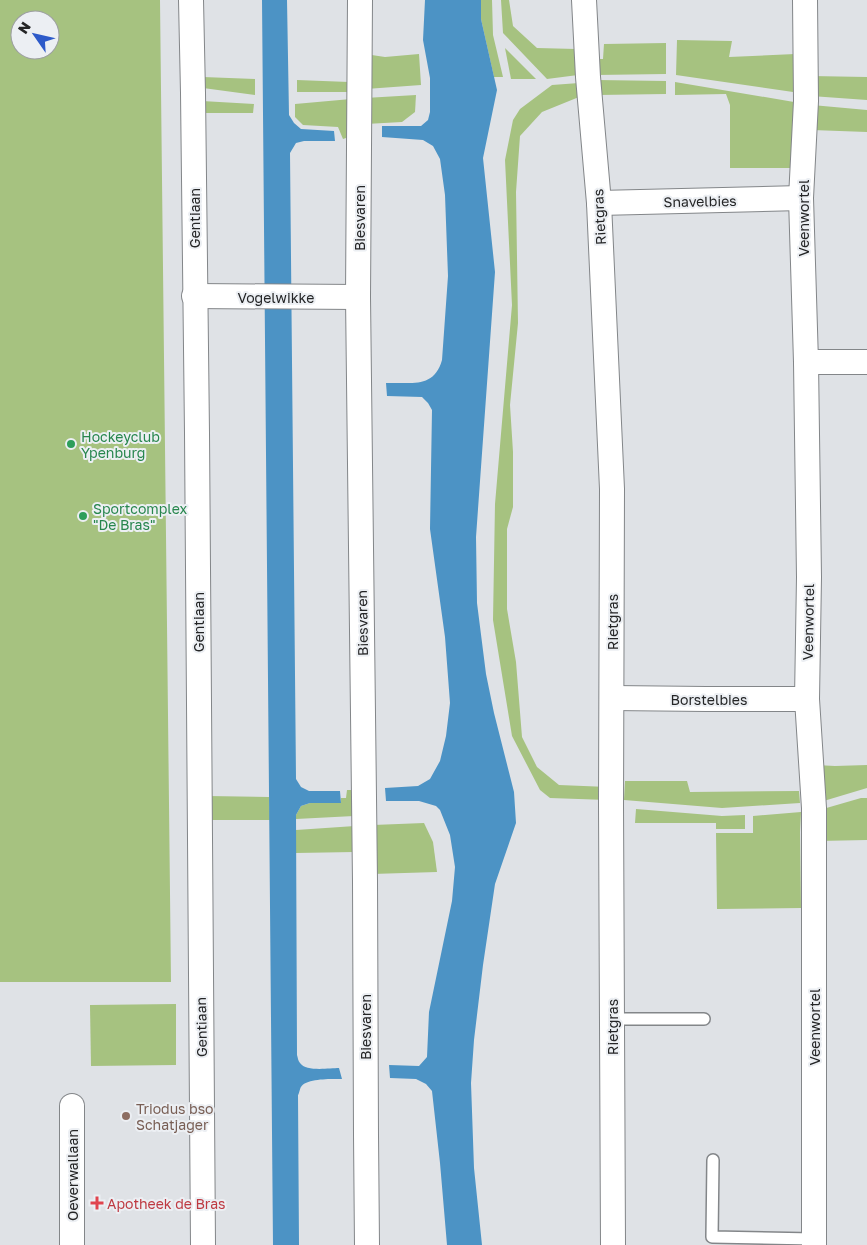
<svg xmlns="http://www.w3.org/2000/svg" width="867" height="1245" viewBox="0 0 867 1245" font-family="'Golos Text',sans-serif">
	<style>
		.green { fill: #a6c280; fill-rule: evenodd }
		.water { fill: #4c93c5 }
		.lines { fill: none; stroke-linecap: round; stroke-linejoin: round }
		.lane-casing { stroke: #838689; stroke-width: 14 }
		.street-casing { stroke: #838689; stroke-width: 26 }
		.lane { stroke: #fff; stroke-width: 11 }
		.street { stroke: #fff; stroke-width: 24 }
		.leisure-dot { fill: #2e9e5b; stroke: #eceff3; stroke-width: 2 }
		.education-dot { fill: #8d6e63; stroke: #eceff3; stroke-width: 2 }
		.health-dot { fill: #e0444e; stroke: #eceff3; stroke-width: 2 }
		.labels { text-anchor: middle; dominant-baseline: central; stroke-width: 4; stroke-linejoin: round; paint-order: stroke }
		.street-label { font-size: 14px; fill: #242526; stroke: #eceff3 }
		.leisure-label { font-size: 14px; fill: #27864d; stroke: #eceff3; text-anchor: start }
		.education-label { font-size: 14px; fill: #785e54; stroke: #eceff3; text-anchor: start }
		.health-label { font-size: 14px; fill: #be3a42; stroke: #eceff3; text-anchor: start }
	</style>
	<rect width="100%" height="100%" fill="#dfe2e6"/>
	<g class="green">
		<path d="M 0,0 L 160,0 L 171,982 L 0,982 ZM 20,20 L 50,20 L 50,50 L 20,50 Z"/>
		<path d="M 481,0 L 492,0 L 493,35 L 503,77 L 494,77 L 481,19 Z"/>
		<path d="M 501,0 L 509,0 L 513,26 L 537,48 L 576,49 L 578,75 L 547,79 L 503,33 Z"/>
		<path d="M 677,40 L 732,41 L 729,57 L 795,54 L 793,92 L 676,75 Z"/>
		<path d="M 666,43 L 666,74 L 596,75 L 594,59 L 603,59 L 604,44 Z"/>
		<path d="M 505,48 L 536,79 L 511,79 Z"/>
		<path d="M 365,54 L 385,57 L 419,54 L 421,85 L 366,89 Z"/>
		<path d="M 811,76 L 867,77 L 867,100 L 811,96 Z"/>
		<path d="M 203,77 L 255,79 L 255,95 L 203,88 Z"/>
		<path d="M 297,80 L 349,82 L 349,92 L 297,92 Z"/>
		<path d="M 597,80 L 666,81 L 666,94 L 598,95 Z"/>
		<path d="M 675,82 L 794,102 L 795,104 L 795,168 L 730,168 L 730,105 L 726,94 L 675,95 Z"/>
		<path d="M 579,83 L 579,97 L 542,112 L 520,136 L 516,192 L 518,323 L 510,405 L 513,452 L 513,507 L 507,529 L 507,609 L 516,662 L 522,737 L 537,767 L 559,785 L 608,787 L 607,800 L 550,798 L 540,790 L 512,736 L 493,620 L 495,504 L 512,305 L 505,160 L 513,120 L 520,109 L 552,85 Z"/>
		<path d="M 416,95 L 415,112 L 402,122 L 366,124 L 365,98 Z"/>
		<path d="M 351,99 L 349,137 L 343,139 L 338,127 L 303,125 L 295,117 L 295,104 Z"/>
		<path d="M 202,101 L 254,104 L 253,113 L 202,113 Z"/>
		<path d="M 812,105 L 867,110 L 867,132 L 812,130 Z"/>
		<path d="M 816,765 L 835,766 L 867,765 L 867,788 L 817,803 Z"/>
		<path d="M 625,781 L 687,781 L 690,792 L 799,791 L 800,803 L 722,808 L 624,800 Z"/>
		<path d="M 347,790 L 355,790 L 354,816 L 296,819 L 296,815 L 301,806 L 310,803 L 341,803 L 341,798 L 346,798 Z"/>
		<path d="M 208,796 L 269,797 L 270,820 L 209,820 Z"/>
		<path d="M 861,798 L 867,798 L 867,840 L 818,841 L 816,811 Z"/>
		<path d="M 636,809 L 722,816 L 745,815 L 745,829 L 716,829 L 716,823 L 635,823 Z"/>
		<path d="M 801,812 L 800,832 L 801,908 L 717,909 L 716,833 L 753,833 L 753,816 Z"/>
		<path d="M 424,823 L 433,842 L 437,872 L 372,874 L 373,825 Z"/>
		<path d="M 355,826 L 354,852 L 296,853 L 296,830 Z"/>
		<path d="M 176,1004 L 176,1065 L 91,1066 L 90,1005 Z"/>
	</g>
	<g class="water">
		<path d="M 262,0 L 287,0 L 289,115 L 294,123 L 301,129 L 334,131 L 335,141 L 304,141 L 296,143 L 290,153 L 296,779 L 301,787 L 309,791 L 340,791 L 341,803 L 310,803 L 301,806 L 296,815 L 297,1055 C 298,1058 298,1061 300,1063 C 306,1072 329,1068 339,1068 L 342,1079 C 332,1079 306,1078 301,1087 C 300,1088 299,1094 298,1095 L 299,1245 L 273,1245 Z"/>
		<path d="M 425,0 L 481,0 L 481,19 L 497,90 L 483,158 L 495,272 L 476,537 L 477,603 L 486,674 L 494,713 L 514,792 L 516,823 L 495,884 L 483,965 L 474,1040 L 471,1083 L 474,1168 L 482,1245 L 447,1245 L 440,1163 L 432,1091 L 426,1084 L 416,1079 L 390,1078 L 389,1065 L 419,1066 L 427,1057 L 429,1012 L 452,901 L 455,867 L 450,835 L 440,810 L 436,806 L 419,801 L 386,801 L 385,788 L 418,786 L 430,779 L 440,761 L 446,736 L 450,703 L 445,637 L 430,529 L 432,410 L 428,403 L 422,397 L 387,396 L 386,383 C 411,382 434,389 442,360 L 448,276 L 445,195 L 440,159 L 433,146 L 423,140 L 382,137 L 382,126 L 421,126 L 428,120 L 430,112 L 430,78 L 423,40 Z"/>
	</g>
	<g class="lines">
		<defs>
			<g id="lane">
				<path d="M 612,1019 L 704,1019"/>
				<path d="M 713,1160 L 712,1237 L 814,1239"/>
			</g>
			<g id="street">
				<path d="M 191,0 L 193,93 L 197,433 L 203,1245"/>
				<path d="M 360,0 L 358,297 L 365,881 L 366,1135 L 367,1245"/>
				<path d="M 584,0 L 588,77 L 599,203 L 612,489 L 611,804 L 613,1245"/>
				<path d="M 805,0 L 806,101 L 801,198 L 806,362 L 809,577 L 807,699 L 814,808 L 814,1245"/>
				<path d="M 599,203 L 801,198"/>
				<path d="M 194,296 L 358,297"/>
				<path d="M 806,362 L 867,362"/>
				<path d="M 612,698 L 706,699 L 807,699"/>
				<path d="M 72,1106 L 72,1245"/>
			</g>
		</defs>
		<use href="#lane" class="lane-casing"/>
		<use href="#street" class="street-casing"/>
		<use href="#lane" class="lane"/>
		<use href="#street" class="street"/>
	</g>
	<g class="leisure-dot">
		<circle cx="71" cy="444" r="5"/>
		<circle cx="83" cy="516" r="5"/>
	</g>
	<circle class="education-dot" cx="126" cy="1116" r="5"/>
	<path class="health-dot" d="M94.5 1195.5h5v5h5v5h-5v5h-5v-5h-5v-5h5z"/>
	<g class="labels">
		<g class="street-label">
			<text transform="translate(700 201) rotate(-1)">Snavelbies</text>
			<text transform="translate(599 217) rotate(-93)">Rietgras</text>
			<text transform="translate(194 218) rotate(-90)">Gentiaan</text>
			<text transform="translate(359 218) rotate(-90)">Biesvaren</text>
			<text transform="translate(803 218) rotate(-90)">Veenwortel</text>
			<text x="276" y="297">Vogelwikke</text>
			<text transform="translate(198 622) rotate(-90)">Gentiaan</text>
			<text transform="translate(612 622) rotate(-90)">Rietgras</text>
			<text transform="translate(808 622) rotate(-89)">Veenwortel</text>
			<text transform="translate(362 623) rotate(-91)">Biesvaren</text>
			<text x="709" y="699">Borstelbies</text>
			<text transform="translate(201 1027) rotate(-91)">Gentiaan</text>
			<text transform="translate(365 1027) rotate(-90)">Biesvaren</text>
			<text transform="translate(612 1027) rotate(-90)">Rietgras</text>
			<text transform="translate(814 1027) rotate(-90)">Veenwortel</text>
			<text transform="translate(72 1175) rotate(-90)">Oeverwallaan</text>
		</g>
		<g class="leisure-label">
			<text x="81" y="436">Hockeyclub<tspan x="81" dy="16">Ypenburg</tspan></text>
			<text x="93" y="508">Sportcomplex<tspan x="93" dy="16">"De Bras"</tspan></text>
		</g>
		<g class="education-label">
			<text x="136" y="1108">Triodus bso<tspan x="136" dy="16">Schatjager</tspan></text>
		</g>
		<g class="health-label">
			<text x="107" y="1203">Apotheek de Bras</text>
		</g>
	</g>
	<g transform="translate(35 35) rotate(304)"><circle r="24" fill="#eceff3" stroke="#9c9ea1"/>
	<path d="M0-4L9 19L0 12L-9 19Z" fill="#2d5ac9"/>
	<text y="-8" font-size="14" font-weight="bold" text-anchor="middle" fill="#242526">N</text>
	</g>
</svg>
